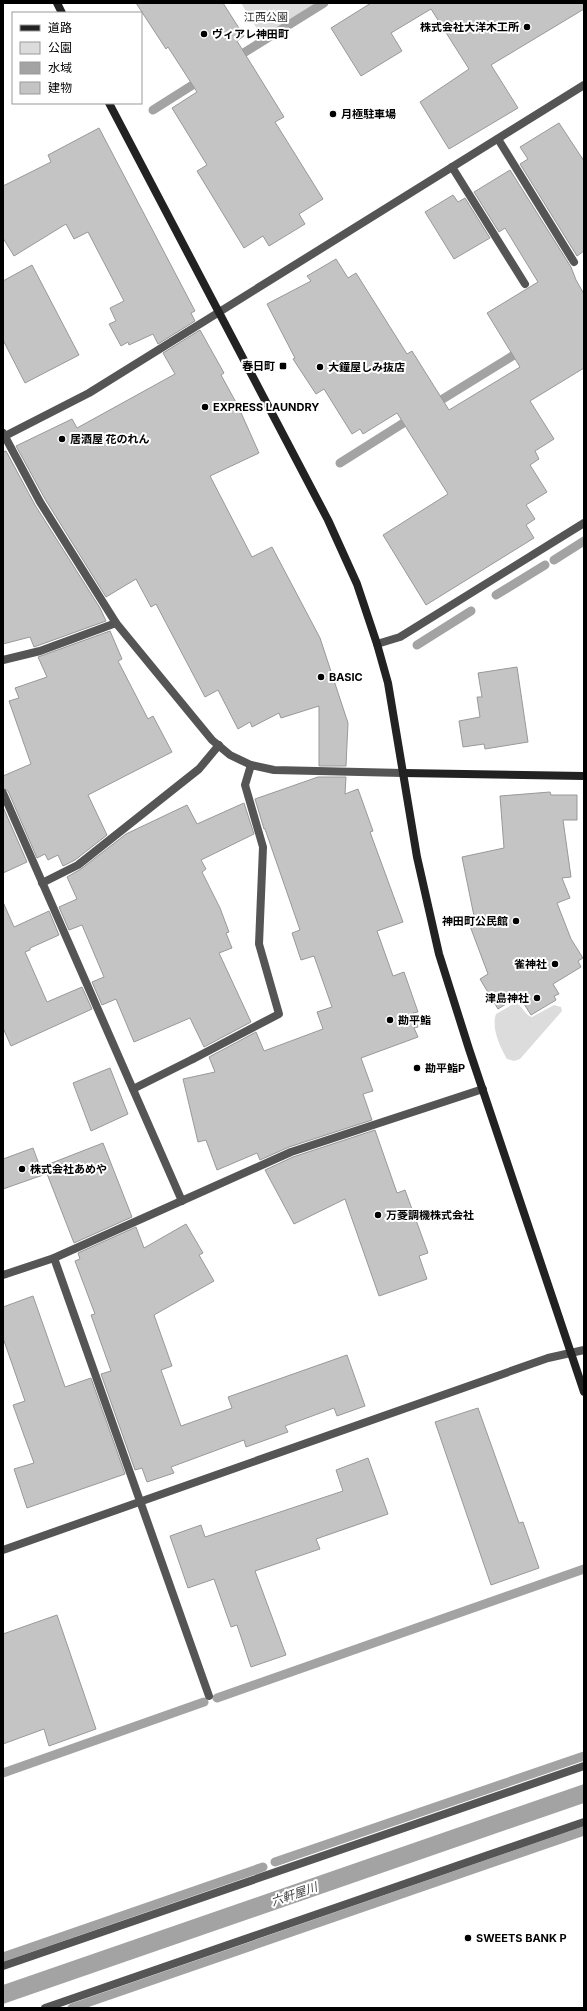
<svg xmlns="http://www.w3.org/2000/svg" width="587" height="2011" viewBox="0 0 587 2011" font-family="Inter,'Noto Sans JP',sans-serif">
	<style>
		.green { fill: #dcdcdc }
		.water { fill: #a3a3a3 }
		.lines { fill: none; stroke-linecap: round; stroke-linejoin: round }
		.stream { stroke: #a3a3a3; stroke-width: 9 }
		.building { fill: #c4c4c4; stroke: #999 }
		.lane { stroke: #555; stroke-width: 8 }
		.street { stroke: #555; stroke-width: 8 }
		.secondary { stroke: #222; stroke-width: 8 }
		.poi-dot { fill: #000; stroke: #fff; stroke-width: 1.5 }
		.labels { text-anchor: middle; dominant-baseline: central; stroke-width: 4; stroke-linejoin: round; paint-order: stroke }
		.park-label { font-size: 11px; fill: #333; stroke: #fff }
		.poi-label { font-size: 11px; font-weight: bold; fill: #000; stroke: #fff; text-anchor: start }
		.water-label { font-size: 12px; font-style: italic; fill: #444; stroke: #fff }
	</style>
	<rect width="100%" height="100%" fill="#fff"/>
	<g class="green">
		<path d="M 241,3 L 316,3 L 262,37 Z"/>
		<path d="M 515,1003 C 523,1005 524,1015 532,1017 L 554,1005 L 561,1007 L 562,1011 L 520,1059 L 514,1061 L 507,1059 C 500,1047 491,1028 496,1014 Z"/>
	</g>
	<path class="water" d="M 584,1784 L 584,1803 L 3,2004 L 3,1985 Z"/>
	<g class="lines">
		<g class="stream">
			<path d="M 234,59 L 324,3"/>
			<path d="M 153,110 L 202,79"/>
			<path d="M 433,405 L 522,350"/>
			<path d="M 340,463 L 413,417"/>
			<path d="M 554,560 L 584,541"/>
			<path d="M 496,595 L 545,565"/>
			<path d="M 417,645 L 471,611"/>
			<path d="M 217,1698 L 584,1569"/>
			<path d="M 3,1773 L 204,1702"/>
			<path d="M 275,1862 L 584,1756"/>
			<path d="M 3,1957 L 263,1867"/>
			<path d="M 72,2008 L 584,1831"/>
		</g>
	</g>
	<g class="building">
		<path d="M 136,3 L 223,3 L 244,36 L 237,41 L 284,117 L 275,122 L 323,199 L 299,214 L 305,224 L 269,246 L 263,236 L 244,248 L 197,171 L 207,165 L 172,108 L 197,92 L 168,47 L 166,49 Z"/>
		<path d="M 371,3 L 584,3 L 584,9 L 491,65 L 518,108 L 449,149 L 420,102 L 469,69 L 431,9 L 391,33 L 402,51 L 361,76 L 331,28 Z"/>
		<path d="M 559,123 L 584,161 L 584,251 L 577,256 L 520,164 L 528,159 L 520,147 Z"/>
		<path d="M 99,128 L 195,311 L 191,313 L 195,321 L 158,344 L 153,334 L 129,345 L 128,342 L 121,346 L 109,324 L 116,321 L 110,308 L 124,301 L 88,232 L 74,239 L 66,224 L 14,256 L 3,238 L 3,186 L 51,162 L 48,155 Z"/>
		<path d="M 510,170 L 571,267 L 576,280 L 584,294 L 584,368 L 530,401 L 554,439 L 535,451 L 539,459 L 530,465 L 547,492 L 526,505 L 535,519 L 526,525 L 534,538 L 426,605 L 383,535 L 448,494 L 397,413 L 363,434 L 360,429 L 352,434 L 324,389 L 316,394 L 293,359 L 295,358 L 267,304 L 311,281 L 307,276 L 336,259 L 348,278 L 356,273 L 407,354 L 412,351 L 449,410 L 520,367 L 487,313 L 538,282 L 505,228 L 499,232 L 474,192 Z"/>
		<path d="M 453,195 L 458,202 L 465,198 L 490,238 L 454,259 L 425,212 Z"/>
		<path d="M 32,265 L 79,355 L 25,383 L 3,340 L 3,281 Z"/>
		<path d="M 200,330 L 224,373 L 221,375 L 238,406 L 259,453 L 210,476 L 252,557 L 272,547 L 320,638 L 348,723 L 346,766 L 319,766 L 319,706 L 281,718 L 279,713 L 252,727 L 250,722 L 238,729 L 218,690 L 205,697 L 156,604 L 151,607 L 136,579 L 106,597 L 45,499 L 16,446 L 72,419 L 77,428 L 175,374 L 163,353 Z"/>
		<path d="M 6,451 L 35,505 L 100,608 L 106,621 L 34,647 L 30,637 L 3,644 L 3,452 Z"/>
		<path d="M 110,631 L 122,659 L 118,661 L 148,719 L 153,716 L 172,752 L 88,795 L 107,835 L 75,860 L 63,866 L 58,855 L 48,860 L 45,854 L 37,858 L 8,791 L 3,788 L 3,776 L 31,764 L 9,701 L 19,698 L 15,688 L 47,677 L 38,657 Z"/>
		<path d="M 517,667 L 528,742 L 485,749 L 484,744 L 463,747 L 459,721 L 480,717 L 477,697 L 482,697 L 478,673 Z"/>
		<path d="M 318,777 L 346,777 L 345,794 L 358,789 L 373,831 L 370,832 L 403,922 L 377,931 L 393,976 L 404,972 L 418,1012 L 413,1013 L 418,1027 L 414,1028 L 418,1037 L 361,1058 L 373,1091 L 363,1094 L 372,1120 L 289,1147 L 260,1160 L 257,1153 L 217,1170 L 206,1140 L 198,1142 L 183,1079 L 215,1072 L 209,1057 L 256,1032 L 264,1051 L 323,1029 L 317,1012 L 332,1007 L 314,956 L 301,960 L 292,933 L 300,930 L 265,829 L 264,829 L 255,799 Z"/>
		<path d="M 550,792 L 551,795 L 577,795 L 577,820 L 563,820 L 571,877 L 562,878 L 570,898 L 557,903 L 571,939 L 583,958 L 578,961 L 581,967 L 553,984 L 559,994 L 554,996 L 556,1000 L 531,1015 L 519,996 L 498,1009 L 480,979 L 488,974 L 467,918 L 474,916 L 462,857 L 504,848 L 500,796 Z"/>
		<path d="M 244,803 L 254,834 L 201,860 L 206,869 L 202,872 L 220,908 L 229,932 L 226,933 L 232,948 L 219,953 L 251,1022 L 204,1047 L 190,1018 L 134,1042 L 116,999 L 102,1005 L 92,982 L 104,977 L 82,925 L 69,930 L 59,907 L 77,899 L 67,877 L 81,869 L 126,834 L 187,805 L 197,824 Z"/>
		<path d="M 3,807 L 27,862 L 3,873 Z"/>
		<path d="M 3,902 L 14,927 L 49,911 L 59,935 L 30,948 L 30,950 L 25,952 L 47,1002 L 82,987 L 92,1009 L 11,1046 L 3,1028 Z"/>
		<path d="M 110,1068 L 128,1114 L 91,1131 L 73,1083 Z"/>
		<path d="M 375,1130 L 397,1193 L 405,1190 L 428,1253 L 419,1256 L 427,1279 L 379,1296 L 345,1199 L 294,1224 L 265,1170 L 293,1157 Z"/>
		<path d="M 103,1143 L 132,1217 L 74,1243 L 44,1166 Z"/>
		<path d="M 33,1148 L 43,1175 L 3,1189 L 3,1159 Z"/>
		<path d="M 186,1224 L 203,1253 L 199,1255 L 214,1281 L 154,1315 L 172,1366 L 161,1370 L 181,1426 L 232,1408 L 228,1397 L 347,1355 L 365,1406 L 337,1416 L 334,1408 L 285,1426 L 288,1432 L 246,1447 L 244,1440 L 171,1467 L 174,1473 L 147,1482 L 142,1468 L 135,1470 L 101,1374 L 111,1371 L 91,1315 L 95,1314 L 75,1261 L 80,1259 L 78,1253 L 136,1227 L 144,1248 Z"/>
		<path d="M 33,1296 L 65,1387 L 91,1378 L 125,1474 L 27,1508 L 14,1469 L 34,1463 L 13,1405 L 25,1401 L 3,1338 L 3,1307 Z"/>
		<path d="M 478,1408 L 519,1523 L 523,1522 L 539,1568 L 491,1585 L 435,1422 Z"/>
		<path d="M 368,1458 L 388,1514 L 316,1539 L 320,1549 L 255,1571 L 286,1655 L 251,1667 L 237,1625 L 231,1627 L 214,1579 L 188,1588 L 170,1536 L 201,1525 L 205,1537 L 343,1491 L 336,1470 Z"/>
		<path d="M 57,1615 L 96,1729 L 49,1746 L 44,1729 L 3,1744 L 3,1634 Z"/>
	</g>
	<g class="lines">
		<path class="lane" d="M 133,1089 L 193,1059"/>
		<g class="street">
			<path d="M 498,139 L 574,262"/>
			<path d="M 452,167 L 525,284"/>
			<path d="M 3,433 L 40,502 L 116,623 L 212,740 L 230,755 L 251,765 L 274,770 L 403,773"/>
			<path d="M 3,437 L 89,393 L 584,85"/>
			<path d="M 377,644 L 400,637 L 584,523"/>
			<path d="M 3,660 L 40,651 L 116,623"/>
			<path d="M 3,793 L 182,1201"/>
			<path d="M 42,883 L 78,865 L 199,769 L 219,745"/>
			<path d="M 193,1059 L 279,1014 L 259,944 L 263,847 L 245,785 L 251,765"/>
			<path d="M 54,1258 L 209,1696"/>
			<path d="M 3,1275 L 54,1258 L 291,1152 L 483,1089"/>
			<path d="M 3,1550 L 548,1358 L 584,1350"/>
			<path d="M 3,1966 L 584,1766"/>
			<path d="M 45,2008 L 584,1822"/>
		</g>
		<g class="secondary">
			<path d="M 57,3 L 62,13"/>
			<path d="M 109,103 L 328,520 L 357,584 L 377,644 L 388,683 L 417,857 L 439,954 L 469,1049 L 584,1392"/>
			<path d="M 403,773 L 584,776"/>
		</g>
	</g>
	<g class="poi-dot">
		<circle cx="527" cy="27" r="4"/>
		<circle cx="204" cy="34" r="4"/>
		<circle cx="333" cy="114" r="4"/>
		<rect x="279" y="362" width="8" height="8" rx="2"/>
		<circle cx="320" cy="367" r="4"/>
		<circle cx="205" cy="407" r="4"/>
		<circle cx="62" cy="439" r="4"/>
		<circle cx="321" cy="677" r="4"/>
		<circle cx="516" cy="921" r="4"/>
		<circle cx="555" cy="964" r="4"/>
		<circle cx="537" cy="998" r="4"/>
		<circle cx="390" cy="1020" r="4"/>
		<circle cx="417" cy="1068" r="4"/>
		<circle cx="22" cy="1169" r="4"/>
		<circle cx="378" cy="1215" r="4"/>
		<circle cx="468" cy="1938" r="4"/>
	</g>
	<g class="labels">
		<g class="park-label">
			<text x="266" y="17">江西公園</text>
		</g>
		<g class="poi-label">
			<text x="519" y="27" text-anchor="end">株式会社大洋木工所</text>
			<text x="212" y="34">ヴィアレ神田町</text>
			<text x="341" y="114">月極駐車場</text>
			<text x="275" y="366" text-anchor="end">春日町</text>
			<text x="328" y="367">大鐘屋しみ抜店</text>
			<text x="213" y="407">EXPRESS LAUNDRY</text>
			<text x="70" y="439">居酒屋 花のれん</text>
			<text x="329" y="677">BASIC</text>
			<text x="508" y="921" text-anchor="end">神田町公民館</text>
			<text x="547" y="964" text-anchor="end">雀神社</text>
			<text x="529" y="998" text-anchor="end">津島神社</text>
			<text x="398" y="1020">勘平鮨</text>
			<text x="425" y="1068">勘平鮨P</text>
			<text x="30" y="1169">株式会社あめや</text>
			<text x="386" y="1215">万菱調機株式会社</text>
			<text x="476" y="1938">SWEETS BANK P</text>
		</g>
		<g class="water-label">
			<text transform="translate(294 1894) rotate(-19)">六軒屋川</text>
		</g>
	</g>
	<rect width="587" height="2011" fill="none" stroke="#000000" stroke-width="8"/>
	<rect x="12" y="12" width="130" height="92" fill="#ffffff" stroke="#999999"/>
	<rect x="20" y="25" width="20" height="6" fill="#222222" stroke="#999999"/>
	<text x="48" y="32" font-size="12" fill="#000000">道路</text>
	<rect x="20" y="42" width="20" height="12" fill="#dcdcdc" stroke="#999999"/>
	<text x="48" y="52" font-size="12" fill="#000000">公園</text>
	<rect x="20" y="62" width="20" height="12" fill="#a3a3a3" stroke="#999999"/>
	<text x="48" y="72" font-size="12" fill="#000000">水域</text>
	<rect x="20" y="82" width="20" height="12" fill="#c4c4c4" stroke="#999999"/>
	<text x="48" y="92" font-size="12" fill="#000000">建物</text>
</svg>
